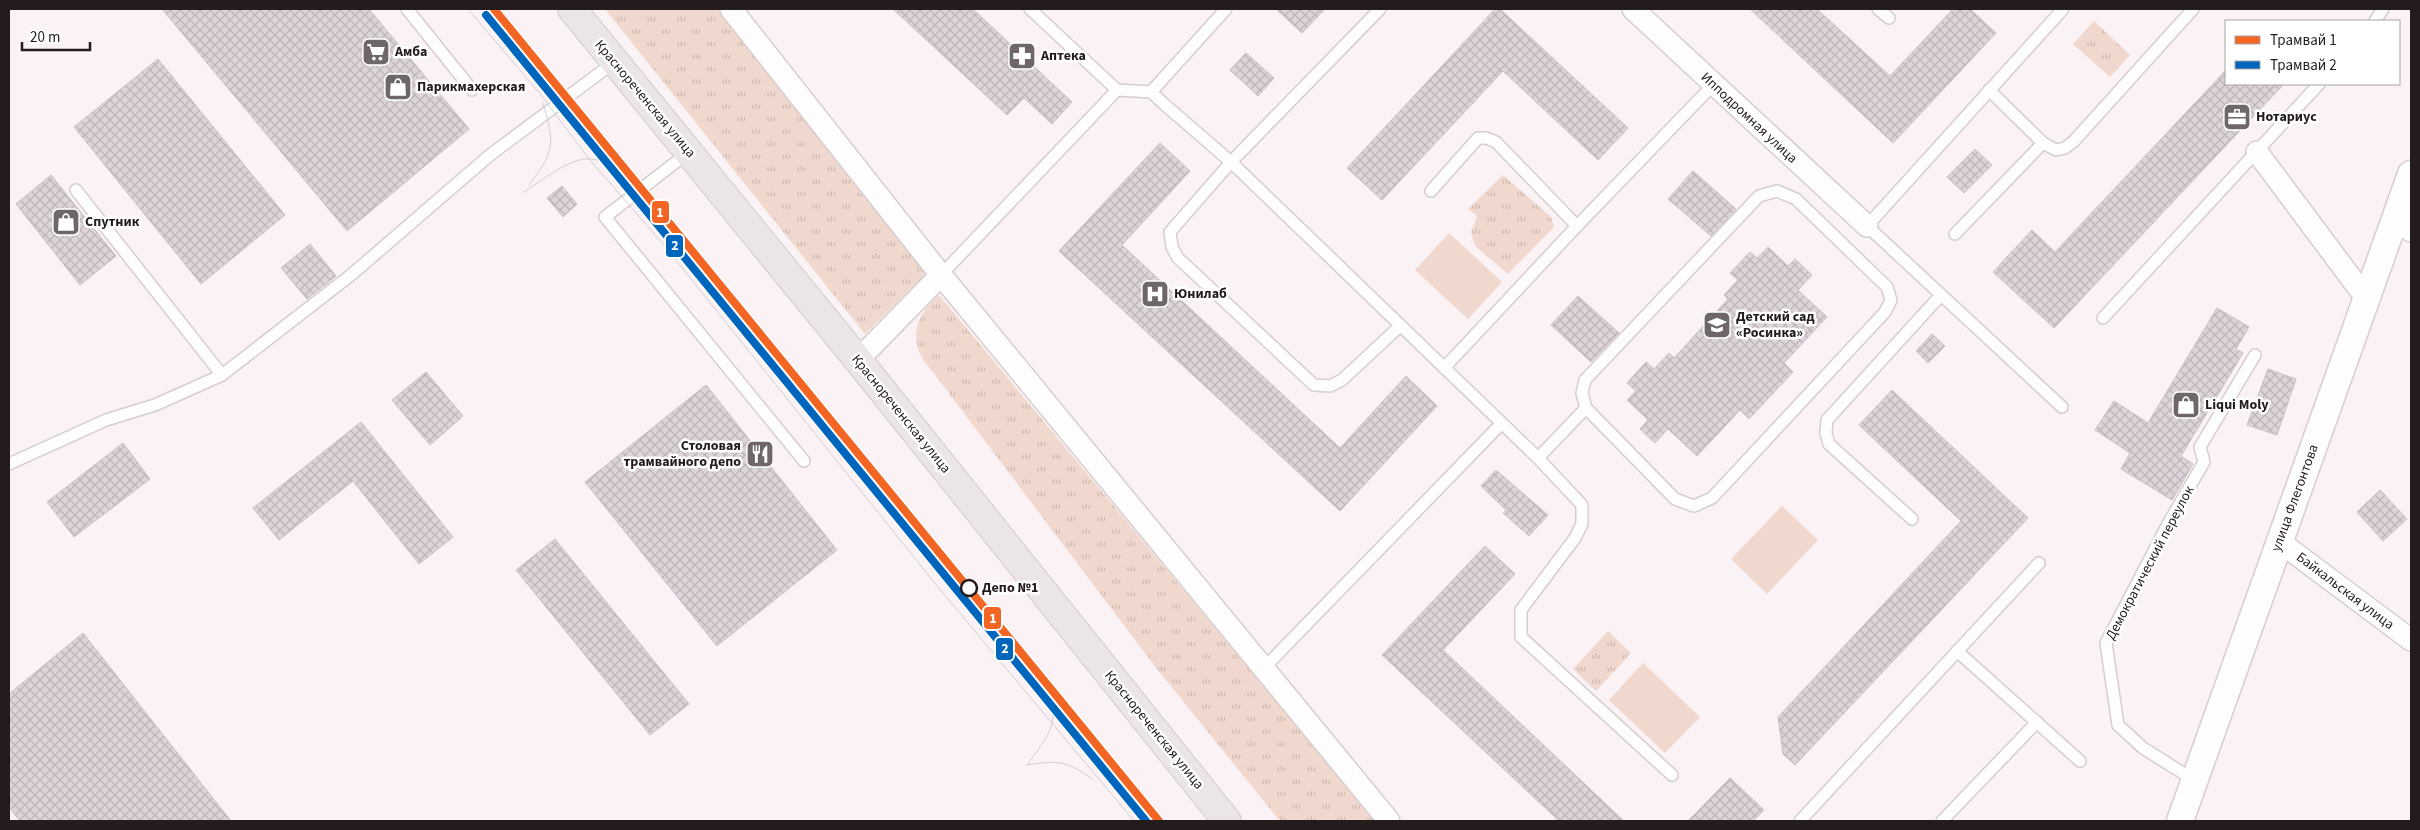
<svg xmlns="http://www.w3.org/2000/svg" width="2420" height="830" viewBox="0 0 2420 830" font-family="'Source Sans 3',sans-serif">
	<style>
		.grass { fill: url(#grass-tufts) }
		.pitch { fill: #f1d8cf }
		.building { fill: url(#building-cross-hatch); stroke: #c9c2c5 }
		.lines { fill: none; stroke-linecap: round; stroke-linejoin: round }
		.service-casing { stroke: #d6cdcf; stroke-width: 14 }
		.minor-casing { stroke: #d6cdcf; stroke-width: 24 }
		.tertiary-casing { stroke: #d6cdcf; stroke-width: 29 }
		.primary-casing { stroke: #d2cdce; stroke-width: 30 }
		.service { stroke: #fefdfd; stroke-width: 11 }
		.minor { stroke: #fefdfd; stroke-width: 21 }
		.tertiary { stroke: #fefdfd; stroke-width: 26 }
		.primary { stroke: #ece5e5; stroke-width: 28 }
		.tram { stroke: #d2cfd0; stroke-width: 1 }
		.tram-1-casing { stroke: #fff; stroke-width: 11 }
		.tram-2-casing { stroke: #fff; stroke-width: 11 }
		.tram-1 { stroke: #f26522; stroke-width: 8 }
		.tram-2 { stroke: #0065bd; stroke-width: 8 }
		.stop-dot { fill: #fff; stroke: #241b1d; stroke-width: 2.5 }
		.labels { text-anchor: middle; dominant-baseline: central; stroke-width: 5; stroke-linejoin: round; paint-order: stroke }
		.poi-label { font-size: 14px; font-weight: bold; fill: #241b1d; stroke: #fff; text-anchor: start }
		.street-label { font-size: 14px; fill: #241b1d; stroke: #fff }
		.stop-label { font-size: 14px; font-weight: bold; fill: #241b1d; stroke: #fff; text-anchor: start }
		.line-badge { stroke: #fff; stroke-width: 2 }
		.badge-label { font-size: 14px; text-anchor: middle; font-weight: bold; fill: #fff }
	</style>
	<defs>
		<pattern id="grass-tufts" width="24" height="20" patternUnits="userSpaceOnUse" patternTransform="scale(1.25)"><rect width="24" height="20" fill="#f1d8cf"/><path d="M3 7l-1-3M5 7V3M7 7l1-3M15 17l-1-3M17 17v-4M19 17l1-3" fill="none" stroke="#ceb9b1"/></pattern>
		<pattern id="building-cross-hatch" width="8" height="8" patternUnits="userSpaceOnUse" patternTransform="scale(1.25)"><rect width="8" height="8" fill="#dcd4d8"/><path d="M0 0l8 8M0 8l8-8" fill="none" stroke="#bdb5b9"/></pattern>
	</defs>
	<rect width="100%" height="100%" fill="#faf2f4"/>
	<g class="grass">
		<path d="M 605,9 L 726,9 L 923,257 L 924,275 L 865,334 Z"/>
		<path d="M 2094,21 L 2130,55 L 2110,77 L 2073,44 Z"/>
		<path d="M 1503,175 L 1551,217 L 1554,227 L 1508,274 L 1475,246 L 1471,232 L 1477,216 L 1468,209 Z"/>
		<path d="M 939,295 L 1375,821 L 1280,821 L 1157,669 L 923,359 C 908,335 919,312 939,295 Z"/>
		<path d="M 1608,631 L 1631,653 L 1596,691 L 1573,669 Z"/>
	</g>
	<g class="pitch">
		<path d="M 1449,233 L 1502,282 L 1468,319 L 1415,270 Z"/>
		<path d="M 1782,506 L 1818,540 L 1767,594 L 1731,559 Z"/>
		<path d="M 1643,663 L 1700,717 L 1665,753 L 1609,700 Z"/>
	</g>
	<g class="building">
		<path d="M 162,9 L 369,9 L 469,129 L 347,231 Z"/>
		<path d="M 893,9 L 973,9 L 1072,102 L 1052,124 L 1024,98 L 1007,115 Z"/>
		<path d="M 1276,9 L 1325,9 L 1302,33 Z"/>
		<path d="M 1495,9 L 1500,9 L 1628,128 L 1598,160 L 1503,71 L 1382,200 L 1347,168 Z"/>
		<path d="M 1750,9 L 1817,9 L 1890,76 L 1953,9 L 1970,9 L 1996,33 L 1893,143 Z"/>
		<path d="M 1246,53 L 1274,78 L 1258,96 L 1230,70 Z"/>
		<path d="M 158,59 L 285,215 L 201,284 L 74,127 Z"/>
		<path d="M 2226,70 L 2226,84 L 2284,84 L 2054,328 L 1993,272 L 2032,230 L 2055,252 Z"/>
		<path d="M 1160,143 L 1190,171 L 1122,245 L 1340,448 L 1406,376 L 1437,406 L 1340,511 L 1059,251 Z"/>
		<path d="M 1975,149 L 1992,165 L 1964,193 L 1947,177 Z"/>
		<path d="M 1693,171 L 1736,209 L 1711,236 L 1668,199 Z"/>
		<path d="M 51,175 L 116,256 L 80,285 L 16,204 Z"/>
		<path d="M 562,186 L 577,204 L 563,217 L 547,198 Z"/>
		<path d="M 310,244 L 336,276 L 307,299 L 281,268 Z"/>
		<path d="M 1768,247 L 1788,266 L 1795,259 L 1812,275 L 1798,290 L 1827,317 L 1784,363 L 1793,372 L 1749,419 L 1740,410 L 1697,456 L 1668,429 L 1655,443 L 1640,429 L 1648,420 L 1627,400 L 1636,391 L 1627,383 L 1646,362 L 1654,369 L 1669,353 L 1674,358 L 1728,299 L 1724,295 L 1738,280 L 1730,273 L 1750,252 L 1757,258 Z"/>
		<path d="M 1578,296 L 1619,333 L 1591,362 L 1551,325 Z"/>
		<path d="M 2217,308 L 2249,327 L 2236,349 L 2243,353 L 2181,456 L 2193,464 L 2172,500 L 2121,469 L 2130,453 L 2095,430 L 2114,401 L 2148,423 Z"/>
		<path d="M 1932,334 L 1945,346 L 1928,363 L 1916,351 Z"/>
		<path d="M 2268,369 L 2296,379 L 2277,435 L 2247,425 Z"/>
		<path d="M 426,372 L 463,416 L 430,445 L 392,400 Z"/>
		<path d="M 706,385 L 837,550 L 717,646 L 585,482 Z"/>
		<path d="M 1892,390 L 2028,518 L 1795,765 L 1783,754 L 1778,717 L 1961,521 L 1859,425 Z"/>
		<path d="M 361,422 L 453,537 L 419,564 L 353,481 L 279,540 L 253,508 Z"/>
		<path d="M 123,443 L 150,479 L 74,537 L 47,502 Z"/>
		<path d="M 1496,470 L 1548,515 L 1529,536 L 1503,513 L 1506,510 L 1481,486 Z"/>
		<path d="M 2380,490 L 2407,519 L 2383,541 L 2357,512 Z"/>
		<path d="M 555,539 L 689,704 L 650,735 L 516,570 Z"/>
		<path d="M 1485,546 L 1515,574 L 1443,650 L 1624,821 L 1559,821 L 1382,655 Z"/>
		<path d="M 83,633 L 231,821 L 20,821 L 9,807 L 9,694 Z"/>
		<path d="M 1730,778 L 1764,810 L 1753,821 L 1688,821 Z"/>
	</g>
	<g class="lines">
		<defs>
			<g id="service">
				<path d="M 407,9 L 472,90"/>
				<path d="M 1030,9 L 1117,90 L 1151,92 L 1164,104 L 1231,162 L 1538,458 L 1582,505 L 1582,524 L 1575,538 L 1521,610 L 1521,637 L 1672,775"/>
				<path d="M 1380,9 L 1231,162 L 1170,232 L 1172,247 L 1178,258 L 1314,385 L 1330,386 L 1342,380 L 1400,326"/>
				<path d="M 1878,9 L 1889,18"/>
				<path d="M 2375,21 L 2383,9"/>
				<path d="M 1989,90 L 2043,143 L 2056,150 L 2065,148 L 2074,141 L 2193,9"/>
				<path d="M 1151,92 L 1226,9"/>
				<path d="M 689,152 L 605,217 L 804,461"/>
				<path d="M 76,190 L 222,375 L 351,275 L 490,155 L 613,63"/>
				<path d="M 1431,191 L 1478,138 L 1486,138 L 1496,142 L 1577,226"/>
				<path d="M 1955,234 L 2043,143"/>
				<path d="M 941,275 L 1117,90"/>
				<path d="M 2103,318 L 2319,84"/>
				<path d="M 1444,368 L 1577,226 L 1713,85"/>
				<path d="M 2062,407 L 1867,226 L 2063,9"/>
				<path d="M 1538,458 L 1586,408 L 1582,393 L 1585,380 L 1759,196 L 1777,191 L 1796,199 L 1887,287 L 1891,300 L 1885,312 L 1712,498 L 1694,506 L 1675,499 L 1586,408"/>
				<path d="M 9,464 L 106,420 L 155,405 L 222,375"/>
				<path d="M 1912,519 L 1829,444 L 1826,433 L 1827,420 L 1941,295"/>
				<path d="M 1957,651 L 2080,761"/>
				<path d="M 1263,669 L 1501,424"/>
				<path d="M 2194,780 L 2143,748 L 2118,725 L 2106,643 L 2168,524 L 2204,462 L 2200,447 L 2255,355"/>
				<path d="M 1800,821 L 2039,563"/>
				<path d="M 1942,821 L 2037,722"/>
			</g>
			<g id="minor">
				<path d="M 731,9 L 941,275 L 1389,821"/>
				<path d="M 1633,9 L 1867,226"/>
				<path d="M 2257,152 L 2366,298"/>
				<path d="M 2395,219 L 2411,231"/>
				<path d="M 858,360 L 941,275"/>
				<path d="M 2280,542 L 2411,640"/>
			</g>
			<path id="tertiary" d="M 2180,821 L 2411,174"/>
			<path id="primary" d="M 572,9 L 858,360 L 1227,821"/>
		</defs>
		<use href="#service" class="service-casing"/>
		<use href="#minor" class="minor-casing"/>
		<use href="#tertiary" class="tertiary-casing"/>
		<use href="#primary" class="primary-casing"/>
		<use href="#service" class="service"/>
		<use href="#minor" class="minor"/>
		<use href="#tertiary" class="tertiary"/>
		<use href="#primary" class="primary"/>
		<g class="tram">
			<path d="M 468,9 L 541,95 L 589,159 L 663,244 L 938,587 L 1134,821"/>
			<path d="M 529,185 C 555,151 555,144 543,103"/>
			<path d="M 524,192 C 540,182 570,157 590,159 C 607,160 622,172 636,181"/>
			<path d="M 1027,765 C 1052,730 1061,724 1045,681"/>
			<path d="M 1027,765 C 1057,760 1068,761 1092,779"/>
		</g>
		<defs>
			<path id="tram-1" d="M 494,9 L 1159,821"/>
			<path id="tram-2" d="M 486,15 L 1146,821"/>
		</defs>
		<use href="#tram-1" class="tram-1-casing"/>
		<use href="#tram-2" class="tram-2-casing"/>
		<use href="#tram-1" class="tram-1"/>
		<use href="#tram-2" class="tram-2"/>
	</g>
	<defs>
		<symbol id="supermarket-square" viewBox="-11 -11 22 22"><rect x="-9" y="-9" width="18" height="18" rx="4" fill="#6f6668" stroke="#fff"/><path d="M-6-5.5h2.5l.6 2H6L4.5 2H-2.5L-4.4-4H-6ZM-1.5 3.2a1.3 1.3 0 1 0 .1 0ZM3 3.2a1.3 1.3 0 1 0 .1 0Z" fill="#fff"/></symbol>
		<symbol id="pharmacy-square" viewBox="-11 -11 22 22"><rect x="-9" y="-9" width="18" height="18" rx="4" fill="#6f6668" stroke="#fff"/><path d="M-2-6h4v4h4v4h-4v4h-4v-4h-4v-4h4Z" fill="#fff"/></symbol>
		<symbol id="shop-square" viewBox="-11 -11 22 22"><rect x="-9" y="-9" width="18" height="18" rx="4" fill="#6f6668" stroke="#fff"/><path d="M-5-2.5h2.3a2.7 3.5 0 0 1 5.4 0H5L5.5 6h-11ZM-1.5-2.5h3a1.5 2.3 0 0 0-3 0Z" fill="#fff"/></symbol>
		<symbol id="office-square" viewBox="-11 -11 22 22"><rect x="-9" y="-9" width="18" height="18" rx="4" fill="#6f6668" stroke="#fff"/><path d="M-6-3h4V-5.5h4V-3h4V5H-6ZM-1-4.5V-3h2v-1.5ZM-6 0V1H6V0Z" fill="#fff"/></symbol>
		<symbol id="hospital-square" viewBox="-11 -11 22 22"><rect x="-9" y="-9" width="18" height="18" rx="4" fill="#6f6668" stroke="#fff"/><path d="M-5-5h3v3.5h4V-5h3V5h-3V1.5h-4V5h-3Z" fill="#fff"/></symbol>
		<symbol id="school-square" viewBox="-11 -11 22 22"><rect x="-9" y="-9" width="18" height="18" rx="4" fill="#6f6668" stroke="#fff"/><path d="M0-5L7-2L0 1L-7-2ZM-4 1L0 2.5L4 1V4Q0 6-4 4Z" fill="#fff"/></symbol>
		<symbol id="restaurant-square" viewBox="-11 -11 22 22"><rect x="-9" y="-9" width="18" height="18" rx="4" fill="#6f6668" stroke="#fff"/><path d="M-5-6h1v4h1v-4h1v4h1v-4h1v5L-1.5 .5V6h-2V.5L-5-1ZM5-6V6H3V1.5H1.5Q1.5-4 5-6Z" fill="#fff"/></symbol>
	</defs>
	<g fill-rule="evenodd">
		<use href="#supermarket-square" x="360" y="36" width="32" height="32"/>
		<use href="#pharmacy-square" x="1006" y="40" width="32" height="32"/>
		<use href="#shop-square" x="382" y="71" width="32" height="32"/>
		<use href="#office-square" x="2221" y="101" width="32" height="32"/>
		<use href="#shop-square" x="50" y="206" width="32" height="32"/>
		<use href="#hospital-square" x="1139" y="278" width="32" height="32"/>
		<use href="#school-square" x="1701" y="309" width="32" height="32"/>
		<use href="#shop-square" x="2170" y="389" width="32" height="32"/>
		<use href="#restaurant-square" x="744" y="438" width="32" height="32"/>
	</g>
	<circle class="stop-dot" cx="969" cy="588" r="8"/>
	<g class="labels">
		<g class="poi-label">
			<text x="395" y="52">Амба</text>
			<text x="1041" y="56">Аптека</text>
			<text x="417" y="87">Парикмахерская</text>
			<text x="2256" y="117">Нотариус</text>
			<text x="85" y="222">Спутник</text>
			<text x="1174" y="294">Юнилаб</text>
			<text x="1736" y="317">Детский сад<tspan x="1736" dy="16">«Росинка»</tspan></text>
			<text x="2205" y="405">Liqui Moly</text>
			<text x="741" y="446" text-anchor="end">Столовая<tspan x="741" dy="16">трамвайного депо</tspan></text>
		</g>
		<g class="street-label">
			<text transform="translate(645 99) rotate(50)">Краснореченская улица</text>
			<text transform="translate(1749 118) rotate(43)">Ипподромная улица</text>
			<text transform="translate(901 414) rotate(51)">Краснореченская улица</text>
			<text transform="translate(2295 498) rotate(-70)">улица Флегонтова</text>
			<text transform="translate(2150 563) rotate(-62)">Демократический переулок</text>
			<text transform="translate(2345 591) rotate(37)">Байкальская улица</text>
			<text transform="translate(1154 730) rotate(51)">Краснореченская улица</text>
		</g>
		<g class="stop-label">
			<text x="982" y="588">Депо №1</text>
		</g>
	</g>
	<g class="line-badge">
		<rect x="651" y="200" width="19" height="24" rx="5" fill="#f26522"/>
		<rect x="665" y="234" width="19" height="24" rx="5" fill="#0065bd"/>
		<rect x="983" y="606" width="19" height="24" rx="5" fill="#f26522"/>
		<rect x="995" y="637" width="19" height="24" rx="5" fill="#0065bd"/>
	</g>
	<g class="badge-label">
		<text x="660" y="217">1</text>
		<text x="675" y="250">2</text>
		<text x="993" y="623">1</text>
		<text x="1005" y="653">2</text>
	</g>
	<rect width="2420" height="830" fill="none" stroke="#241b1d" stroke-width="20"/>
	<rect x="2225" y="20" width="175" height="65" fill="#ffffff" stroke="#a7a4a5"/>
	<rect x="2235" y="36" width="25" height="8" fill="#f26522" stroke="#a7a4a5"/>
	<text x="2270" y="45" font-size="15" fill="#241b1d">Трамвай 1</text>
	<rect x="2235" y="61" width="25" height="8" fill="#0065bd" stroke="#a7a4a5"/>
	<text x="2270" y="70" font-size="15" fill="#241b1d">Трамвай 2</text>
	<path d="M22 42v8h68v-8" fill="none" stroke="#241b1d" stroke-width="2.5"/>
	<text x="30" y="42" font-size="15" fill="#241b1d" stroke="#ffffff" stroke-width="4" paint-order="stroke">20 m</text>
</svg>
